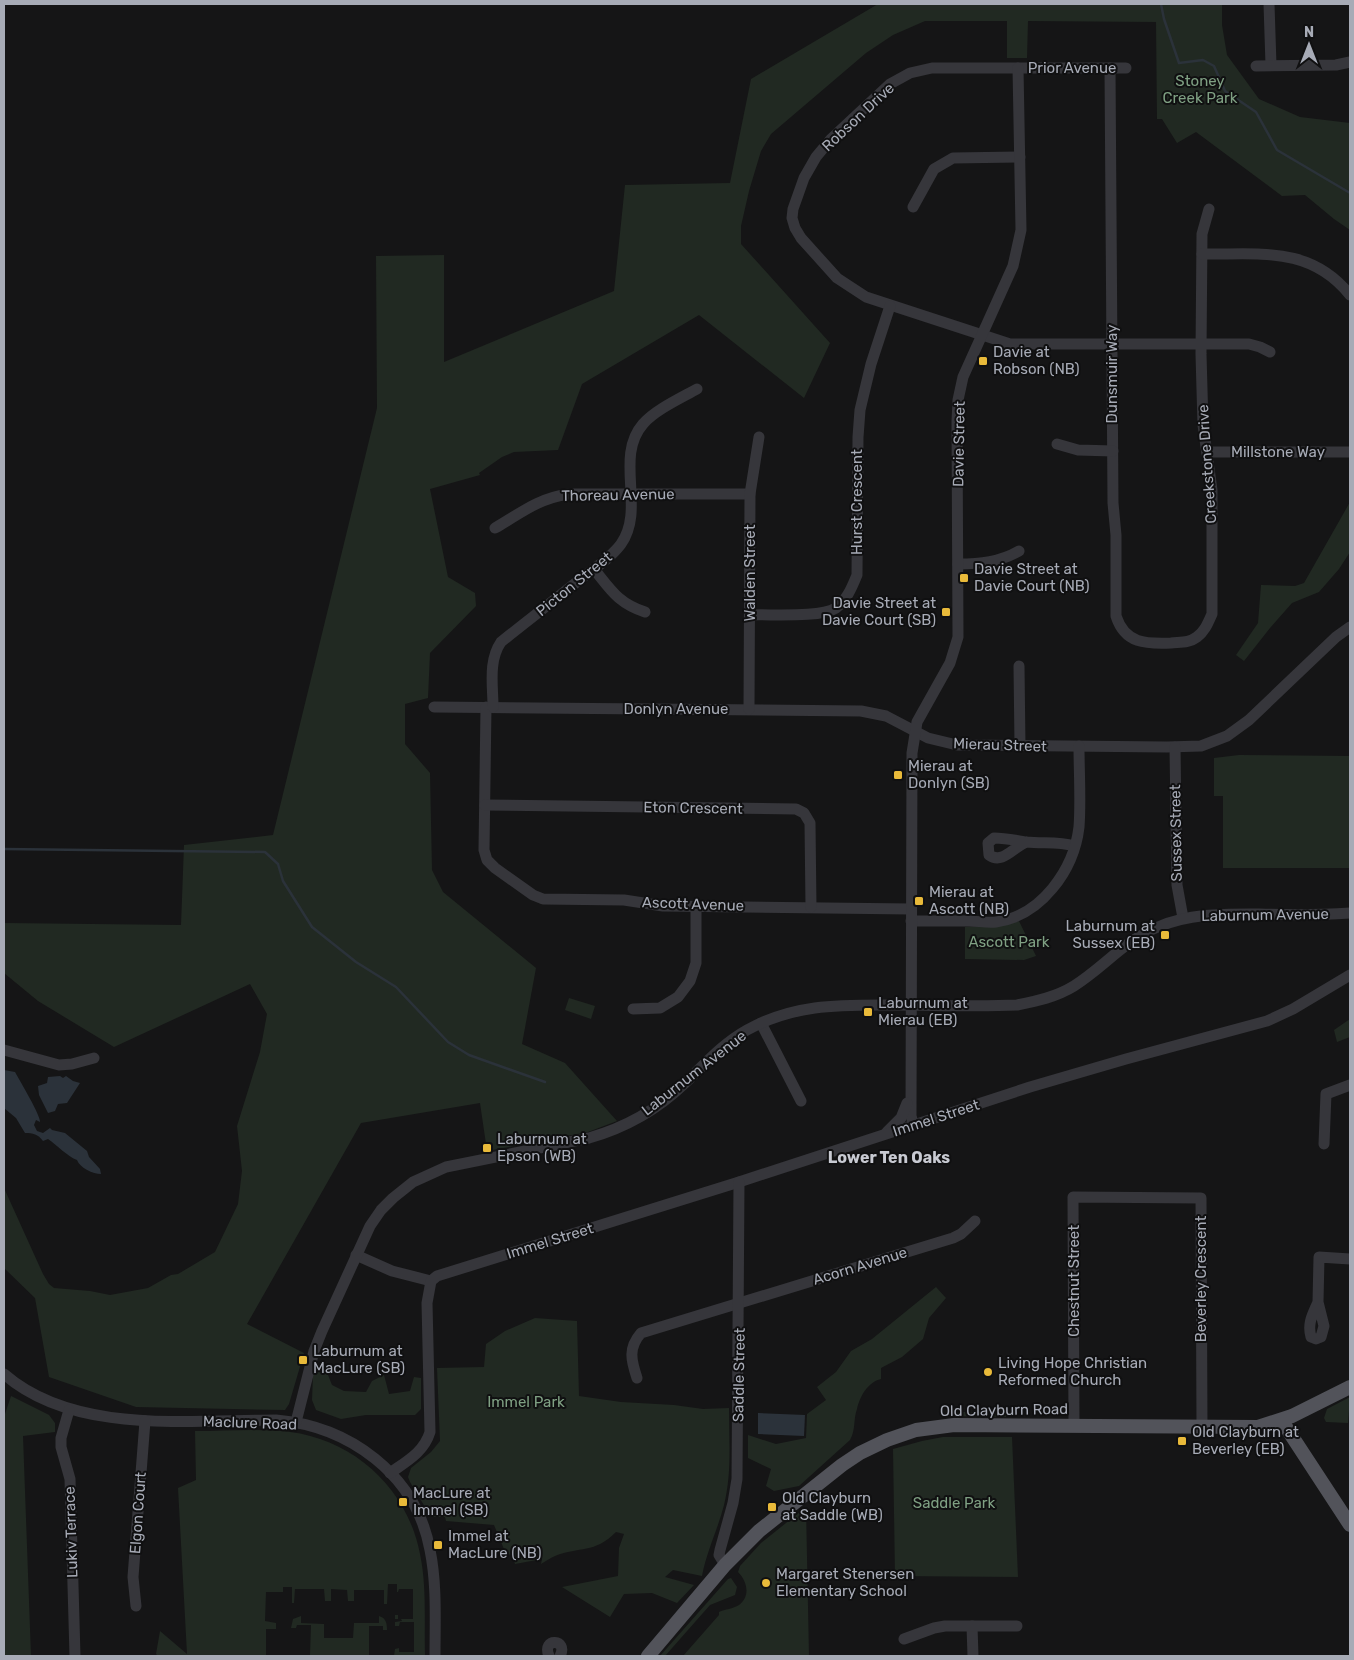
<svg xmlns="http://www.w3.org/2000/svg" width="1354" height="1660" viewBox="0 0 1354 1660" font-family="Rubik,sans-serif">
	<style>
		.green { fill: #212922 }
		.water { fill: #2b323a }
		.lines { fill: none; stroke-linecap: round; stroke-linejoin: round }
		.stream { stroke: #2b323a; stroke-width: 2.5 }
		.minor { stroke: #36363b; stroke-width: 11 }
		.major { stroke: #52535a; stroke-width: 14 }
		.poi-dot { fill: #e9ba3a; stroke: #101011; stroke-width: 2 }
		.labels { text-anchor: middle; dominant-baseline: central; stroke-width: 4; stroke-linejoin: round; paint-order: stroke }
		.street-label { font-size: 15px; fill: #a7abb6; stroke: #101011 }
		.park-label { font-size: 15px; fill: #7fa083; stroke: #101011 }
		.poi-label { font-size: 15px; fill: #a7abb6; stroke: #101011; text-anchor: start }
		.neighbourhood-label { font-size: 16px; font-weight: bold; fill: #c8cad2; stroke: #101011 }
	</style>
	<rect width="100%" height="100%" fill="#151516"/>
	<g class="green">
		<path d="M 878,4 L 1222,4 L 1222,25 L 1227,55 L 1259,99 L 1300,117 L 1350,123 L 1350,230 L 1334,219 L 1305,195 L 1282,196 L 1196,132 L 1177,143 L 1162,119 L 1157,119 L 1156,22 L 1028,21 L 1027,58 L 1007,58 L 1007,21 L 925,21 L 893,35 L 866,53 L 771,134 L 761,151 L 749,191 L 741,226 L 741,244 L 830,343 L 804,398 L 699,315 L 582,384 L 558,450 L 514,452 L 502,457 L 479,473 L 480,475 L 430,489 L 448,577 L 475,593 L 476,606 L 430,653 L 428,698 L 405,704 L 405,744 L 430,773 L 432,870 L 443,892 L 536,968 L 522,1044 L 565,1063 L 617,1121 L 588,1132 L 487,1151 L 480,1103 L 361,1123 L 247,1324 L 304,1353 L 289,1404 L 285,1410 L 136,1407 L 49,1377 L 35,1298 L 4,1268 L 4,1188 L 43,1274 L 49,1284 L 54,1288 L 90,1291 L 110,1295 L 148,1288 L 171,1275 L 178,1274 L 215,1252 L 238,1204 L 242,1171 L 237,1126 L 260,1052 L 267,1014 L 250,984 L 114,1047 L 38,1001 L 4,973 L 4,923 L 181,925 L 184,845 L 273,835 L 377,408 L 376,256 L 444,255 L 444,362 L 614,291 L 625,185 L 730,183 L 751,79 Z"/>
		<path d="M 1350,502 L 1350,552 L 1339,569 L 1319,592 L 1292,603 L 1270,628 L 1244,661 L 1236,655 L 1258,623 L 1261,585 L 1295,586 L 1304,583 Z"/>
		<path d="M 1239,755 L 1350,756 L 1350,868 L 1223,868 L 1223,796 L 1214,796 L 1214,758 Z"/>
		<path d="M 1019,921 L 1036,956 L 1024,960 L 965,959 L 965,927 L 1004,925 Z"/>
		<path d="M 569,998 L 595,1006 L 591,1019 L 565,1010 Z"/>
		<path d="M 1350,1019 L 1350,1037 L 1337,1042 L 1334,1030 Z"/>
		<path d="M 936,1287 L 946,1298 L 929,1318 L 923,1339 L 902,1357 L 881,1368 L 881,1379 C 868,1382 860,1396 857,1409 C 853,1420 856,1429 850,1440 L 799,1486 L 774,1491 L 766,1486 L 771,1469 L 748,1458 L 748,1435 L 776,1444 L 806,1438 L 807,1414 L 826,1400 L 817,1387 L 836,1372 L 851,1351 L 872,1339 Z"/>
		<path d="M 535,1318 L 577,1321 L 579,1396 L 621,1402 L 674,1405 L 703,1409 L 729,1408 C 729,1441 732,1473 724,1505 C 718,1529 707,1550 702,1576 L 673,1570 L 665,1577 L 694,1585 L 677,1603 L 652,1593 L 624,1594 L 610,1617 L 562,1587 L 618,1576 L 619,1548 L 624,1534 L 616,1532 C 594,1554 580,1546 555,1556 C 550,1558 546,1561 541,1564 L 542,1559 L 515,1564 L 512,1555 L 506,1554 L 494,1525 L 446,1521 L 445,1517 L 431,1517 L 410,1482 L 408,1477 L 411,1468 L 431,1452 L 440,1441 L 437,1368 L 484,1367 L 486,1344 L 505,1331 Z"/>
		<path d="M 326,1370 L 332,1385 L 344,1391 L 366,1392 L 372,1381 L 384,1375 L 389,1394 L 410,1391 L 414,1377 L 421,1378 L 421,1409 L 415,1415 L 366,1415 L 341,1419 L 316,1410 L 312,1400 L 313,1375 L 314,1372 Z"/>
		<path d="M 11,1396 L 49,1415 L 55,1423 L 55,1432 L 23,1436 L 31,1656 L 4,1656 L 4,1417 Z"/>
		<path d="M 1350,1397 L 1348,1423 L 1326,1422 L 1324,1418 L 1327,1409 Z"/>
		<path d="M 954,1412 L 1006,1412 L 1006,1417 L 951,1416 Z"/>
		<path d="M 195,1431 C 226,1431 259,1428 290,1432 C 355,1440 408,1490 420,1554 C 427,1587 424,1623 425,1656 L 394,1656 L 395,1649 L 399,1648 L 399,1652 L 414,1652 L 414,1622 L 400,1622 L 399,1626 L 395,1626 L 395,1622 L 402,1621 L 401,1619 L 395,1619 L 395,1615 L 398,1615 L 398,1619 L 413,1619 L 413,1589 L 399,1589 L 398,1592 L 397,1592 L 397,1584 L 388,1584 L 387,1604 L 384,1604 L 384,1590 L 354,1590 L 354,1601 L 348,1601 L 347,1590 L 331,1589 L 331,1601 L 325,1601 L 324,1589 L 295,1589 L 294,1603 L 292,1603 L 292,1587 L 283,1587 L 283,1592 L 266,1592 L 265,1621 L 276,1623 L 276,1629 L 266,1629 L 266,1656 L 158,1656 L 156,1654 L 160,1631 L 187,1654 L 178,1488 L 196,1480 Z"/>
		<path d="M 943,1437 L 1012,1437 L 1018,1577 L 895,1576 L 893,1449 L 922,1441 Z"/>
		<path d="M 806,1507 L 809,1656 L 683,1656 L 719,1615 L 719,1612 C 725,1609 733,1609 739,1605 C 751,1596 747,1581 738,1572 L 740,1566 L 761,1543 Z"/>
		<path d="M 731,1578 L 737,1587 L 735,1595 L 710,1605 L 665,1656 L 660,1656 L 728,1579 Z"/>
		<path d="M 301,1616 L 301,1623 L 324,1624 L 324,1638 L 353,1638 L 354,1623 L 379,1623 L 379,1616 C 386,1618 387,1623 387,1630 L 383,1630 L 383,1626 L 369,1626 L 369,1655 L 383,1656 L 299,1656 L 299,1655 L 310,1655 L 311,1625 L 297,1625 L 296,1628 L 291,1628 L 293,1619 Z"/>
	</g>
	<g class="water">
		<path d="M 4,1070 L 15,1072 C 20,1081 41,1116 40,1122 L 36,1120 L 34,1125 L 37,1131 L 43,1133 L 50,1128 L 52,1130 L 65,1133 L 87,1151 L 89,1157 L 100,1169 L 101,1174 C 93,1174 80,1168 77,1160 C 68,1157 57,1145 48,1139 L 43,1141 C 38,1134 33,1133 25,1133 L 16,1118 L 4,1108 Z"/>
		<path d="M 60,1076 L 63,1078 L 66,1076 L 73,1081 L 80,1083 L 67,1103 L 58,1104 L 55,1111 L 48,1113 L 39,1095 L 38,1086 L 47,1083 L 48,1077 Z"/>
		<path d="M 758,1413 L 805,1415 L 804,1436 L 758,1434 Z"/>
	</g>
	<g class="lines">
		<g class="stream">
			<path d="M 1161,4 L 1164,19 L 1179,63 L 1203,60 L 1214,66 L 1225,91 L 1256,112 L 1277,150 L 1350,193"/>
			<path d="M 4,849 L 265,852 L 278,864 L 283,881 L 312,927 L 356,962 L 396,987 L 448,1042 L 469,1055 L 545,1082"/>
		</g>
		<g class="minor">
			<path d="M 1269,4 L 1271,65"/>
			<path d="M 1256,66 L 1336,65 L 1350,62"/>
			<path d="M 1110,68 L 1113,503 L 1116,535 L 1116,616 C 1125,644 1146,644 1171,643 C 1181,642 1189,643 1197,637 C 1205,631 1208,623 1212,614 L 1212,490 L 1203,425 L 1201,354 L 1202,234 L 1209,209"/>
			<path d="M 1126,68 L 932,68 L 910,73 L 890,84 L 831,139 L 816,157 L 804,178 L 793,209 L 792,218 L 795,228 L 801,238 L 837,278 L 866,297 L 1010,344 L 1249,344 L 1260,347 L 1270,352"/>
			<path d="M 913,207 L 934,169 L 953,158 L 1020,157"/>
			<path d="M 1202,254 C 1258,255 1310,245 1350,295"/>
			<path d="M 1057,444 L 1078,450 L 1113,451"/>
			<path d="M 1207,452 L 1350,452"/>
			<path d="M 495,528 C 521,513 537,499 568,494 L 750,494"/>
			<path d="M 958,564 C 980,564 1000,562 1019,551"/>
			<path d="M 594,569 C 611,590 618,603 645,612"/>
			<path d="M 750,615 C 770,614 820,618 836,608 C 847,600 852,587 857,575 L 858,437 L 860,410 L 871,364 L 890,306"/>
			<path d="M 1019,666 L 1020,746"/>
			<path d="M 434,707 L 861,711 L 886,716 L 928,738 L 957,745 L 1167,747 L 1201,746 L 1227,736 L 1249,720 L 1336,637 L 1350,627"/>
			<path d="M 486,707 L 484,850 L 487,860 L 495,868 L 533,895 L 543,899 L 624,900 L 663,906 L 911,909"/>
			<path d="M 493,707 C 493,686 488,661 501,642 C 526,622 552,602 578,581 C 592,570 610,559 621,544 C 646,509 614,457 643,424 C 655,410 681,398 697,389"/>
			<path d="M 749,709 L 750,494 L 759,437"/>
			<path d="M 1175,747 L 1177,885 L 1183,918"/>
			<path d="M 485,805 L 796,809 L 804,813 L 810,823 L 811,907"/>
			<path d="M 1027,842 C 1014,846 1003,865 989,855 L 988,843 L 994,838 C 1005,838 1015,840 1026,842 C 1043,844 1058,841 1074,846"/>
			<path d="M 911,921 C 931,921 950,921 969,921 C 978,921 987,923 996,922 C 1041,916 1074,870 1079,827 C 1081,801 1079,773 1079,746"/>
			<path d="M 633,1009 L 660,1008 L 678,997 L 690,981 L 696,963 L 696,906"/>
			<path d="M 761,1023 L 801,1101"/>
			<path d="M 4,1050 L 59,1065 L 72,1064 L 94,1058"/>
			<path d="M 914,1126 L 911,1116 L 912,753 L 917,722 L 950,663 L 958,637 L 957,421 L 958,400 L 963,377 L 1013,266 L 1021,230 L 1018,68"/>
			<path d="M 887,1132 L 901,1118 L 907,1103"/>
			<path d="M 1324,1144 L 1326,1094 L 1350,1085"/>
			<path d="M 356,1255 L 392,1271 L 431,1281"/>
			<path d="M 1318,1302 C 1313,1314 1307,1323 1311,1337 L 1316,1339 L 1321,1337 L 1324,1326 L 1318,1302 L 1319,1257 L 1350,1259"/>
			<path d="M 4,1374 C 74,1435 189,1420 276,1420 C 349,1426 416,1474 430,1550 C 437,1584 435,1621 435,1656"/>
			<path d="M 637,1378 C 631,1360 628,1348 641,1333 L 953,1238 L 961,1234 L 975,1221"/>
			<path d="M 69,1410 L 61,1438 L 61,1447 L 70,1479 L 75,1656"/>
			<path d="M 296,1422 L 314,1351 L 322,1331 L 370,1226 L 381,1210 L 393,1198 L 413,1182 L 446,1167 L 589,1138 C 624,1128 658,1109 684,1084 C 705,1064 722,1044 747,1030 C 796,1003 842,1005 895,1005 C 936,1005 976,1007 1017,1005 C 1037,1001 1056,997 1074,986 C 1104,967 1125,940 1158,927 C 1191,913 1224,914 1259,914 C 1289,915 1320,915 1350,913"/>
			<path d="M 1074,1426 L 1073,1197 L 1201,1198 L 1202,1428"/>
			<path d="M 390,1473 C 407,1461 424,1452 430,1432 L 427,1303 L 431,1281 L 437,1276 L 739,1182 L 1030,1087 L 1126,1059 L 1267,1021 L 1293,1009 L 1350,975"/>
			<path d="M 725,1565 L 719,1555 L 720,1550 L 733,1503 L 737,1479 L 739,1182"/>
			<path d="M 136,1606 L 133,1577 L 145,1421"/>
			<path d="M 972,1626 L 973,1656"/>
			<path d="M 904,1639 L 934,1628 L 945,1626 L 1017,1626"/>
			<path d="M 549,1656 C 541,1637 569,1639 560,1656"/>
		</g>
		<g class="major">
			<path d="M 1282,1421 L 1350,1525"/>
			<path d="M 648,1656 L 725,1565 L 759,1531 L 842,1465 L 860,1453 L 887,1440 L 916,1430 L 954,1425 L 1258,1427 L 1292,1416 L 1350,1387"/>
		</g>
	</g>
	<g class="poi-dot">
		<rect x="978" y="356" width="10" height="10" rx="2.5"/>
		<rect x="959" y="573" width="10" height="10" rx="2.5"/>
		<rect x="941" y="607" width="10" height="10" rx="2.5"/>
		<rect x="893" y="770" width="10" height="10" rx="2.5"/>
		<rect x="914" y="896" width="10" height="10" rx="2.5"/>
		<rect x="1160" y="930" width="10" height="10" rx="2.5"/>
		<rect x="863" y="1007" width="10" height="10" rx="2.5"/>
		<rect x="482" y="1143" width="10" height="10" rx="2.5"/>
		<rect x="298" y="1355" width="10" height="10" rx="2.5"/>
		<circle cx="988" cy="1372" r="5"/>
		<rect x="1177" y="1436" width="10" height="10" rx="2.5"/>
		<rect x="398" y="1497" width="10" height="10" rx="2.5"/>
		<rect x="767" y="1502" width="10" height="10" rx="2.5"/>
		<rect x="433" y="1540" width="10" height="10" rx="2.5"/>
		<circle cx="766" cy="1583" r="5"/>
	</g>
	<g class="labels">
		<g class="street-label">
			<text x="1072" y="68">Prior Avenue</text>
			<text transform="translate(858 117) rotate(-43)">Robson Drive</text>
			<text transform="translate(1112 374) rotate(-90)">Dunsmuir Way</text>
			<text transform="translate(959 444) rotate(-89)">Davie Street</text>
			<text x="1278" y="452">Millstone Way</text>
			<text transform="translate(1207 464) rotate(-94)">Creekstone Drive</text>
			<text transform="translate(618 495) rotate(-1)">Thoreau Avenue</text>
			<text transform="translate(857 502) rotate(-90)">Hurst Crescent</text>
			<text transform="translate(750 573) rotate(-90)">Walden Street</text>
			<text transform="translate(574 584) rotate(-39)">Picton Street</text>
			<text x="676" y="709">Donlyn Avenue</text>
			<text transform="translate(1000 745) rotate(2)">Mierau Street</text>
			<text transform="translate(693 808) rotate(1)">Eton Crescent</text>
			<text transform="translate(1176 833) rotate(-91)">Sussex Street</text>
			<text transform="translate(693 904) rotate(2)">Ascott Avenue</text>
			<text transform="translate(1265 915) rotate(-1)">Laburnum Avenue</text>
			<text transform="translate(694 1073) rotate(-38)">Laburnum Avenue</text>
			<text transform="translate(936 1118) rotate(-18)">Immel Street</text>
			<text transform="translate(550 1241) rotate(-17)">Immel Street</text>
			<text transform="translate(860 1266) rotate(-17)">Acorn Avenue</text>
			<text transform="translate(1201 1279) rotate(-90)">Beverley Crescent</text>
			<text transform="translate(1074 1281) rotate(-90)">Chestnut Street</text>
			<text transform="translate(739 1375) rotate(-89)">Saddle Street</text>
			<text transform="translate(1004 1410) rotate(-1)">Old Clayburn Road</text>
			<text transform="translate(250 1423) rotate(2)">Maclure Road</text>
			<text transform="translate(138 1513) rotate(-86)">Elgon Court</text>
			<text transform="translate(71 1532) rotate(-92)">Lukiv Terrace</text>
		</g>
		<g class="park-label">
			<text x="1200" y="81">Stoney<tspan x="1200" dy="17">Creek Park</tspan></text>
			<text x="1009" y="942">Ascott Park</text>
			<text x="526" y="1402">Immel Park</text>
			<text x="954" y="1503">Saddle Park</text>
		</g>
		<g class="poi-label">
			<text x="993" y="352">Davie at<tspan x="993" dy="17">Robson (NB)</tspan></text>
			<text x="974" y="569">Davie Street at<tspan x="974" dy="17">Davie Court (NB)</tspan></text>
			<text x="936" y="603" text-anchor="end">Davie Street at<tspan x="936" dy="17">Davie Court (SB)</tspan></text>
			<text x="908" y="766">Mierau at<tspan x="908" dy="17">Donlyn (SB)</tspan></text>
			<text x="929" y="892">Mierau at<tspan x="929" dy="17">Ascott (NB)</tspan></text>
			<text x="1155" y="926" text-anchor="end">Laburnum at<tspan x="1155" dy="17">Sussex (EB)</tspan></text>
			<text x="878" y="1003">Laburnum at<tspan x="878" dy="17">Mierau (EB)</tspan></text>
			<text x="497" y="1139">Laburnum at<tspan x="497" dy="17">Epson (WB)</tspan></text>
			<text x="313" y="1351">Laburnum at<tspan x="313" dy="17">MacLure (SB)</tspan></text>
			<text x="998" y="1363">Living Hope Christian<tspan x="998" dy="17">Reformed Church</tspan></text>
			<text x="1192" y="1432">Old Clayburn at<tspan x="1192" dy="17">Beverley (EB)</tspan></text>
			<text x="413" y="1493">MacLure at<tspan x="413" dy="17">Immel (SB)</tspan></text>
			<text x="782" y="1498">Old Clayburn<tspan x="782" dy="17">at Saddle (WB)</tspan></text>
			<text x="448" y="1536">Immel at<tspan x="448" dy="17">MacLure (NB)</tspan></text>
			<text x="776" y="1574">Margaret Stenersen<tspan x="776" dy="17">Elementary School</tspan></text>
		</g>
		<g class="neighbourhood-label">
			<text x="889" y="1157">Lower Ten Oaks</text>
		</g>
	</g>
	<rect width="1354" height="1660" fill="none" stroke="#a7abb6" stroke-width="10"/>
	<g transform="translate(1309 45)" stroke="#101011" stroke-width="4" paint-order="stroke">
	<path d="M0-4L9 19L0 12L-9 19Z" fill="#a7abb6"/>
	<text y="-8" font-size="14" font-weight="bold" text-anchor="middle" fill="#a7abb6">N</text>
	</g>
</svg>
